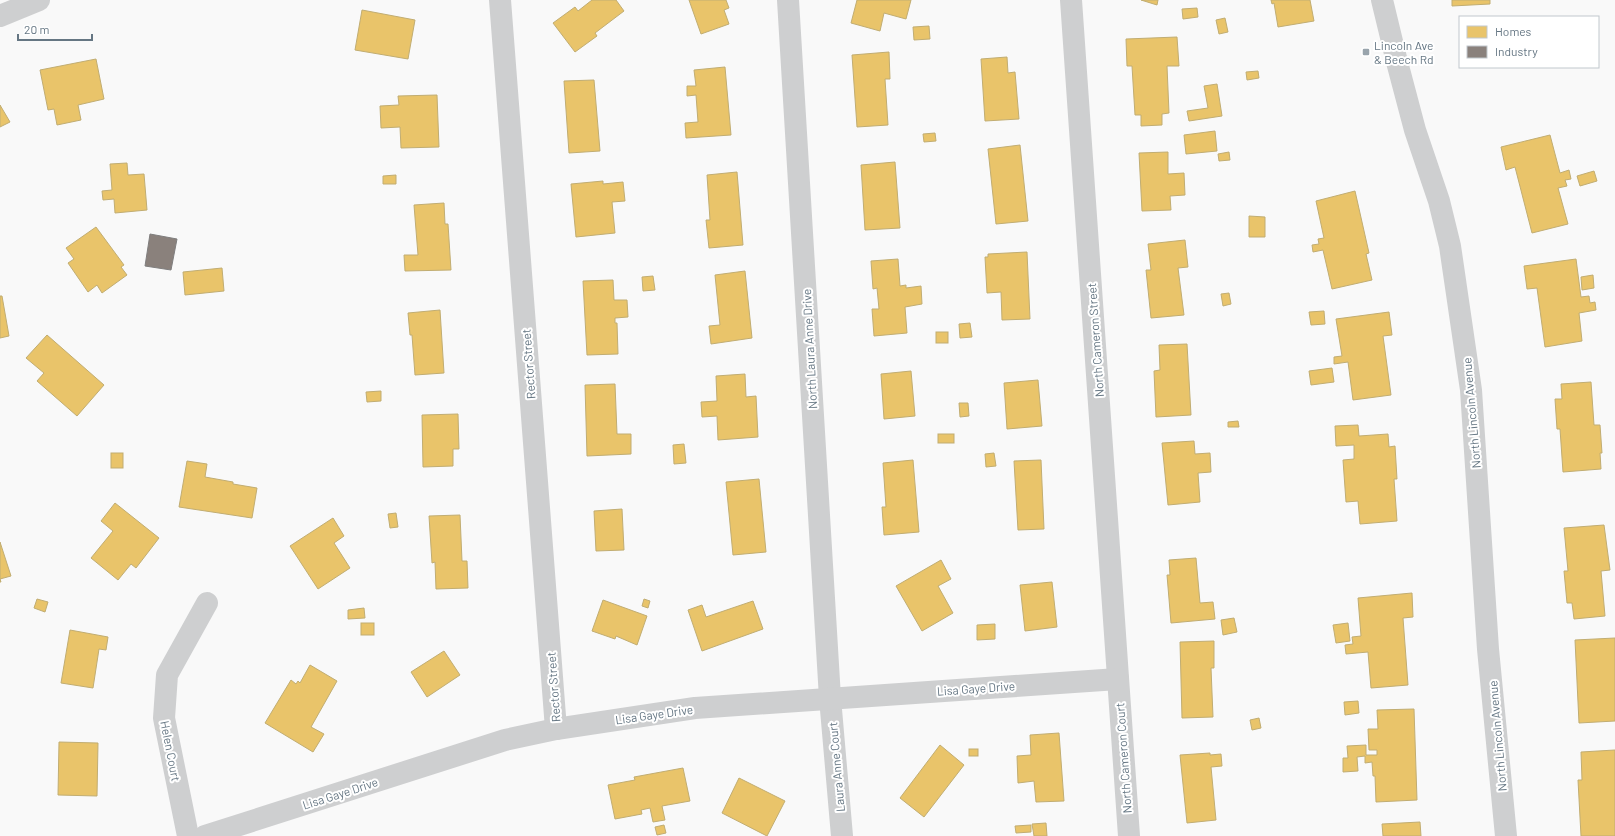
<svg xmlns="http://www.w3.org/2000/svg" width="1615" height="836" viewBox="0 0 1615 836" font-family="Barlow,sans-serif">
	<style>
		.homes { fill: #e9c46a; stroke: #c1ad72 }
		.industry { fill: #8a817c; stroke: #7f7e7e }
		.lines { fill: none; stroke-linecap: round; stroke-linejoin: round }
		.minor { stroke: #cecfd0; stroke-width: 22 }
		.tertiary { stroke: #cecfd0; stroke-width: 22 }
		.poi-dot { fill: #99a4ac; stroke: #fff; stroke-width: 1.5 }
		.labels { text-anchor: middle; dominant-baseline: central; stroke-width: 4; stroke-linejoin: round; paint-order: stroke }
		.poi-label { font-size: 12px; fill: #657683; stroke: #fff; text-anchor: start }
		.street-label { font-size: 12px; fill: #657683; stroke: #fff }
	</style>
	<rect width="100%" height="100%" fill="#f9f9f9"/>
	<g class="homes">
		<path d="M 592,0 L 616,0 L 624,11 L 595,33 L 597,36 L 575,52 L 553,23 L 575,7 L 578,11 Z"/>
		<path d="M 689,0 L 726,0 L 729,8 L 724,10 L 729,24 L 701,34 Z"/>
		<path d="M 857,0 L 911,0 L 906,19 L 884,13 L 880,31 L 851,23 Z"/>
		<path d="M 1141,0 L 1158,0 L 1157,5 Z"/>
		<path d="M 1271,0 L 1310,0 L 1314,21 L 1278,27 L 1274,3 L 1272,4 Z"/>
		<path d="M 1452,0 L 1490,0 L 1490,4 L 1452,6 Z"/>
		<path d="M 1197,8 L 1198,17 L 1183,19 L 1182,9 Z"/>
		<path d="M 362,10 L 415,20 L 408,59 L 355,50 Z"/>
		<path d="M 1225,18 L 1228,32 L 1219,34 L 1216,20 Z"/>
		<path d="M 929,26 L 930,39 L 914,40 L 913,27 Z"/>
		<path d="M 1177,37 L 1179,66 L 1167,66 L 1169,113 L 1162,114 L 1162,125 L 1141,126 L 1141,115 L 1135,115 L 1132,66 L 1127,66 L 1126,39 Z"/>
		<path d="M 889,52 L 890,79 L 885,79 L 888,125 L 857,127 L 852,55 Z"/>
		<path d="M 1007,57 L 1008,73 L 1015,72 L 1019,119 L 985,121 L 981,59 Z"/>
		<path d="M 96,59 L 104,99 L 78,105 L 81,120 L 57,125 L 54,109 L 48,110 L 40,70 Z"/>
		<path d="M 725,67 L 731,135 L 686,138 L 685,123 L 698,122 L 696,95 L 687,96 L 687,86 L 696,86 L 694,70 Z"/>
		<path d="M 1258,71 L 1259,78 L 1247,80 L 1246,72 Z"/>
		<path d="M 594,80 L 600,151 L 569,153 L 564,81 Z"/>
		<path d="M 1217,84 L 1222,116 L 1189,121 L 1187,111 L 1208,108 L 1204,86 Z"/>
		<path d="M 437,95 L 439,147 L 401,148 L 400,127 L 381,128 L 380,106 L 399,105 L 398,96 Z"/>
		<path d="M 0,105 L 10,122 L 0,127 Z"/>
		<path d="M 1215,131 L 1217,151 L 1186,154 L 1184,135 Z"/>
		<path d="M 935,133 L 936,141 L 924,142 L 923,134 Z"/>
		<path d="M 1550,135 L 1560,173 L 1569,170 L 1571,179 L 1565,180 L 1567,186 L 1558,188 L 1568,224 L 1532,233 L 1515,167 L 1506,170 L 1501,147 Z"/>
		<path d="M 1020,145 L 1028,221 L 996,224 L 988,149 Z"/>
		<path d="M 1168,152 L 1168,174 L 1184,173 L 1185,195 L 1170,196 L 1171,210 L 1142,211 L 1139,153 Z"/>
		<path d="M 1229,152 L 1230,160 L 1219,161 L 1218,154 Z"/>
		<path d="M 895,162 L 900,228 L 865,230 L 861,165 Z"/>
		<path d="M 127,163 L 128,175 L 144,174 L 147,210 L 115,213 L 114,199 L 103,200 L 102,191 L 112,190 L 110,164 Z"/>
		<path d="M 1594,171 L 1597,181 L 1580,186 L 1577,176 Z"/>
		<path d="M 737,172 L 743,245 L 709,248 L 706,220 L 710,220 L 707,175 Z"/>
		<path d="M 396,175 L 396,184 L 383,184 L 383,176 Z"/>
		<path d="M 603,181 L 603,184 L 623,182 L 625,201 L 612,202 L 615,233 L 576,237 L 571,184 Z"/>
		<path d="M 1355,191 L 1369,253 L 1366,254 L 1372,280 L 1332,289 L 1323,250 L 1313,252 L 1312,245 L 1319,244 L 1318,239 L 1324,238 L 1316,201 Z"/>
		<path d="M 444,203 L 445,224 L 448,224 L 451,270 L 405,271 L 404,255 L 418,255 L 414,205 Z"/>
		<path d="M 1249,216 L 1265,217 L 1265,237 L 1249,237 Z"/>
		<path d="M 96,227 L 124,265 L 121,267 L 127,275 L 102,293 L 97,285 L 88,292 L 68,263 L 74,259 L 66,248 Z"/>
		<path d="M 1185,240 L 1188,267 L 1178,268 L 1184,315 L 1151,318 L 1146,270 L 1151,270 L 1148,244 Z"/>
		<path d="M 1027,252 L 1030,319 L 1002,320 L 1001,292 L 987,293 L 985,257 L 988,257 L 988,254 Z"/>
		<path d="M 898,259 L 900,286 L 906,285 L 906,288 L 921,286 L 922,304 L 905,307 L 907,333 L 874,336 L 872,309 L 879,309 L 877,288 L 873,289 L 871,261 Z"/>
		<path d="M 1576,259 L 1581,297 L 1589,296 L 1590,303 L 1595,302 L 1596,310 L 1579,313 L 1582,341 L 1545,347 L 1537,288 L 1527,289 L 1524,266 Z"/>
		<path d="M 222,268 L 224,291 L 185,295 L 183,272 Z"/>
		<path d="M 745,271 L 752,338 L 711,344 L 709,326 L 720,325 L 715,275 Z"/>
		<path d="M 1593,275 L 1594,288 L 1582,290 L 1581,277 Z"/>
		<path d="M 653,276 L 655,290 L 643,291 L 642,277 Z"/>
		<path d="M 613,280 L 614,300 L 627,300 L 628,317 L 615,318 L 615,323 L 617,323 L 618,354 L 587,355 L 583,281 Z"/>
		<path d="M 1229,293 L 1231,304 L 1223,306 L 1221,294 Z"/>
		<path d="M 0,296 L 2,296 L 9,336 L 0,338 Z"/>
		<path d="M 440,310 L 444,373 L 415,375 L 412,335 L 410,335 L 408,313 Z"/>
		<path d="M 1324,311 L 1325,324 L 1311,325 L 1309,312 Z"/>
		<path d="M 1389,312 L 1392,335 L 1383,336 L 1391,395 L 1353,400 L 1348,362 L 1334,364 L 1334,357 L 1342,356 L 1336,319 Z"/>
		<path d="M 970,323 L 972,337 L 960,338 L 959,324 Z"/>
		<rect x="936" y="332" width="12" height="11"/>
		<path d="M 47,335 L 104,385 L 77,416 L 37,381 L 44,373 L 26,358 Z"/>
		<path d="M 1187,344 L 1191,415 L 1156,417 L 1154,371 L 1160,370 L 1159,345 Z"/>
		<path d="M 1332,368 L 1334,382 L 1311,385 L 1309,371 Z"/>
		<path d="M 911,371 L 915,416 L 884,419 L 881,374 Z"/>
		<path d="M 745,374 L 746,397 L 756,396 L 758,437 L 718,440 L 717,416 L 702,417 L 701,402 L 717,401 L 716,376 Z"/>
		<path d="M 1038,380 L 1042,426 L 1007,429 L 1004,383 Z"/>
		<path d="M 1591,382 L 1594,425 L 1600,425 L 1602,453 L 1600,453 L 1601,469 L 1563,472 L 1560,429 L 1557,429 L 1555,399 L 1562,399 L 1561,384 Z"/>
		<path d="M 615,384 L 617,434 L 631,434 L 631,454 L 587,456 L 585,385 Z"/>
		<path d="M 381,391 L 381,401 L 367,402 L 366,392 Z"/>
		<path d="M 959,403 L 968,403 L 969,416 L 960,417 Z"/>
		<path d="M 458,414 L 459,449 L 453,449 L 453,466 L 423,467 L 422,415 Z"/>
		<path d="M 1238,421 L 1239,427 L 1228,427 L 1228,422 Z"/>
		<path d="M 1358,425 L 1359,436 L 1388,434 L 1389,447 L 1395,446 L 1397,479 L 1394,479 L 1397,521 L 1360,524 L 1358,501 L 1346,502 L 1343,460 L 1354,459 L 1354,445 L 1336,446 L 1335,426 Z"/>
		<rect x="938" y="434" width="16" height="9"/>
		<path d="M 1194,441 L 1195,454 L 1210,453 L 1211,472 L 1198,473 L 1200,502 L 1168,505 L 1162,443 Z"/>
		<path d="M 684,444 L 686,463 L 674,464 L 673,445 Z"/>
		<rect x="111" y="453" width="12" height="15"/>
		<path d="M 994,453 L 996,466 L 986,467 L 985,454 Z"/>
		<path d="M 913,460 L 919,532 L 884,535 L 882,507 L 886,507 L 883,463 Z"/>
		<path d="M 1041,460 L 1044,529 L 1018,530 L 1014,461 Z"/>
		<path d="M 187,461 L 207,464 L 205,477 L 233,482 L 233,484 L 257,488 L 252,518 L 179,507 Z"/>
		<path d="M 759,479 L 766,552 L 733,555 L 726,482 Z"/>
		<path d="M 115,503 L 159,538 L 136,568 L 131,564 L 118,580 L 91,558 L 113,531 L 101,521 Z"/>
		<path d="M 622,509 L 624,550 L 596,551 L 594,511 Z"/>
		<path d="M 396,513 L 398,527 L 390,528 L 388,514 Z"/>
		<path d="M 460,515 L 462,561 L 467,561 L 468,588 L 436,589 L 435,562 L 432,563 L 429,516 Z"/>
		<path d="M 333,518 L 344,536 L 334,543 L 350,568 L 318,589 L 290,546 Z"/>
		<path d="M 1604,525 L 1610,570 L 1601,571 L 1605,616 L 1574,619 L 1572,603 L 1567,603 L 1564,571 L 1568,571 L 1564,528 Z"/>
		<path d="M 0,542 L 11,576 L 0,579 L 1,582 L 0,582 Z"/>
		<path d="M 1196,558 L 1200,603 L 1213,602 L 1215,619 L 1171,623 L 1167,575 L 1170,575 L 1169,560 Z"/>
		<path d="M 941,560 L 951,579 L 938,586 L 953,613 L 922,631 L 896,586 Z"/>
		<path d="M 1052,582 L 1057,627 L 1025,631 L 1020,585 Z"/>
		<path d="M 1412,593 L 1413,617 L 1403,618 L 1408,685 L 1371,688 L 1368,652 L 1346,654 L 1345,645 L 1353,644 L 1352,637 L 1361,636 L 1358,598 Z"/>
		<path d="M 37,599 L 48,602 L 45,612 L 34,608 Z"/>
		<path d="M 644,599 L 650,601 L 648,608 L 642,606 Z"/>
		<path d="M 603,600 L 647,616 L 637,645 L 616,636 L 615,639 L 592,631 Z"/>
		<path d="M 753,601 L 763,629 L 702,651 L 688,610 L 702,605 L 706,617 Z"/>
		<path d="M 364,608 L 365,618 L 348,619 L 348,610 Z"/>
		<path d="M 1234,618 L 1237,632 L 1223,635 L 1221,620 Z"/>
		<rect x="361" y="623" width="13" height="12"/>
		<path d="M 1348,623 L 1350,641 L 1336,643 L 1333,625 Z"/>
		<path d="M 995,624 L 995,639 L 977,640 L 977,625 Z"/>
		<path d="M 70,630 L 108,637 L 106,650 L 99,649 L 93,688 L 61,683 Z"/>
		<path d="M 1615,638 L 1615,721 L 1579,723 L 1575,640 Z"/>
		<path d="M 1214,641 L 1214,668 L 1211,668 L 1213,717 L 1182,718 L 1180,642 Z"/>
		<path d="M 444,651 L 460,675 L 427,697 L 411,672 Z"/>
		<path d="M 310,665 L 337,681 L 311,727 L 324,734 L 313,752 L 265,723 L 291,680 L 296,684 L 298,681 L 300,683 Z"/>
		<path d="M 1358,701 L 1359,713 L 1345,715 L 1344,702 Z"/>
		<path d="M 1414,709 L 1417,800 L 1376,802 L 1375,776 L 1373,776 L 1372,762 L 1365,763 L 1365,756 L 1357,757 L 1358,771 L 1343,772 L 1343,758 L 1348,758 L 1347,746 L 1366,745 L 1366,755 L 1377,755 L 1377,750 L 1369,750 L 1368,729 L 1378,729 L 1377,710 Z"/>
		<path d="M 1259,718 L 1261,728 L 1252,730 L 1250,720 Z"/>
		<path d="M 1059,733 L 1064,801 L 1036,802 L 1034,781 L 1018,783 L 1017,756 L 1031,755 L 1030,735 Z"/>
		<path d="M 59,742 L 98,743 L 97,796 L 58,795 Z"/>
		<path d="M 940,745 L 964,765 L 924,817 L 900,798 Z"/>
		<rect x="969" y="749" width="9" height="7"/>
		<path d="M 1615,750 L 1615,836 L 1581,836 L 1578,780 L 1582,780 L 1581,752 Z"/>
		<path d="M 1210,753 L 1210,755 L 1221,754 L 1222,766 L 1211,767 L 1216,820 L 1187,823 L 1180,755 Z"/>
		<path d="M 683,768 L 690,801 L 662,806 L 665,820 L 653,822 L 650,808 L 641,810 L 642,814 L 615,819 L 608,785 L 635,780 L 634,777 Z"/>
		<path d="M 739,778 L 785,801 L 767,836 L 722,813 Z"/>
		<path d="M 1420,822 L 1421,836 L 1383,836 L 1382,824 Z"/>
		<path d="M 1046,823 L 1047,836 L 1034,836 L 1032,824 Z"/>
		<path d="M 664,825 L 666,833 L 657,835 L 655,827 Z"/>
		<path d="M 1031,825 L 1031,832 L 1016,833 L 1015,826 Z"/>
	</g>
	<path class="industry" d="M 150,234 L 177,239 L 171,270 L 145,266 Z"/>
	<g class="lines">
		<g class="minor">
			<path d="M 500,0 L 556,729"/>
			<path d="M 788,0 L 830,698 L 842,836"/>
			<path d="M 1071,0 L 1129,836"/>
			<path d="M 0,16 L 39,0"/>
			<path d="M 188,836 L 164,718 L 167,675 L 207,603"/>
			<path d="M 205,836 L 505,740 L 556,729 L 695,708 L 1118,679"/>
		</g>
		<path class="tertiary" d="M 1382,0 L 1397,62 L 1415,130 L 1439,201 L 1450,246 L 1471,390 L 1488,649 L 1506,836"/>
	</g>
	<rect class="poi-dot" x="1362" y="48" width="8" height="8" rx="2"/>
	<g class="labels">
		<g class="poi-label">
			<text x="1374" y="45">Lincoln Ave<tspan x="1374" dy="14">&amp; Beech Rd</tspan></text>
		</g>
		<g class="street-label">
			<text transform="translate(1095 340) rotate(-94)">North Cameron Street</text>
			<text transform="translate(809 349) rotate(-93)">North Laura Anne Drive</text>
			<text transform="translate(528 364) rotate(-94)">Rector Street</text>
			<text transform="translate(1471 413) rotate(-95)">North Lincoln Avenue</text>
			<text transform="translate(553 687) rotate(-94)">Rector Street</text>
			<text transform="translate(976 688) rotate(-4)">Lisa Gaye Drive</text>
			<text transform="translate(654 714) rotate(-8)">Lisa Gaye Drive</text>
			<text transform="translate(1497 736) rotate(-95)">North Lincoln Avenue</text>
			<text transform="translate(171 751) rotate(79)">Helen Court</text>
			<text transform="translate(1123 758) rotate(-94)">North Cameron Court</text>
			<text transform="translate(836 767) rotate(-95)">Laura Anne Court</text>
			<text transform="translate(340 793) rotate(-18)">Lisa Gaye Drive</text>
		</g>
	</g>
	<rect x="1459" y="16" width="140" height="52" fill="#ffffff" stroke="#c1c8cd"/>
	<rect x="1467" y="26" width="20" height="12" fill="#e9c46a" stroke="#c1c8cd"/>
	<text x="1495" y="36" font-size="12" fill="#657683">Homes</text>
	<rect x="1467" y="46" width="20" height="12" fill="#8a817c" stroke="#c1c8cd"/>
	<text x="1495" y="56" font-size="12" fill="#657683">Industry</text>
	<path d="M18 34v6h74v-6" fill="none" stroke="#657683" stroke-width="2"/>
	<text x="24" y="34" font-size="12" fill="#657683" stroke="#ffffff" stroke-width="3" paint-order="stroke">20 m</text>
</svg>
